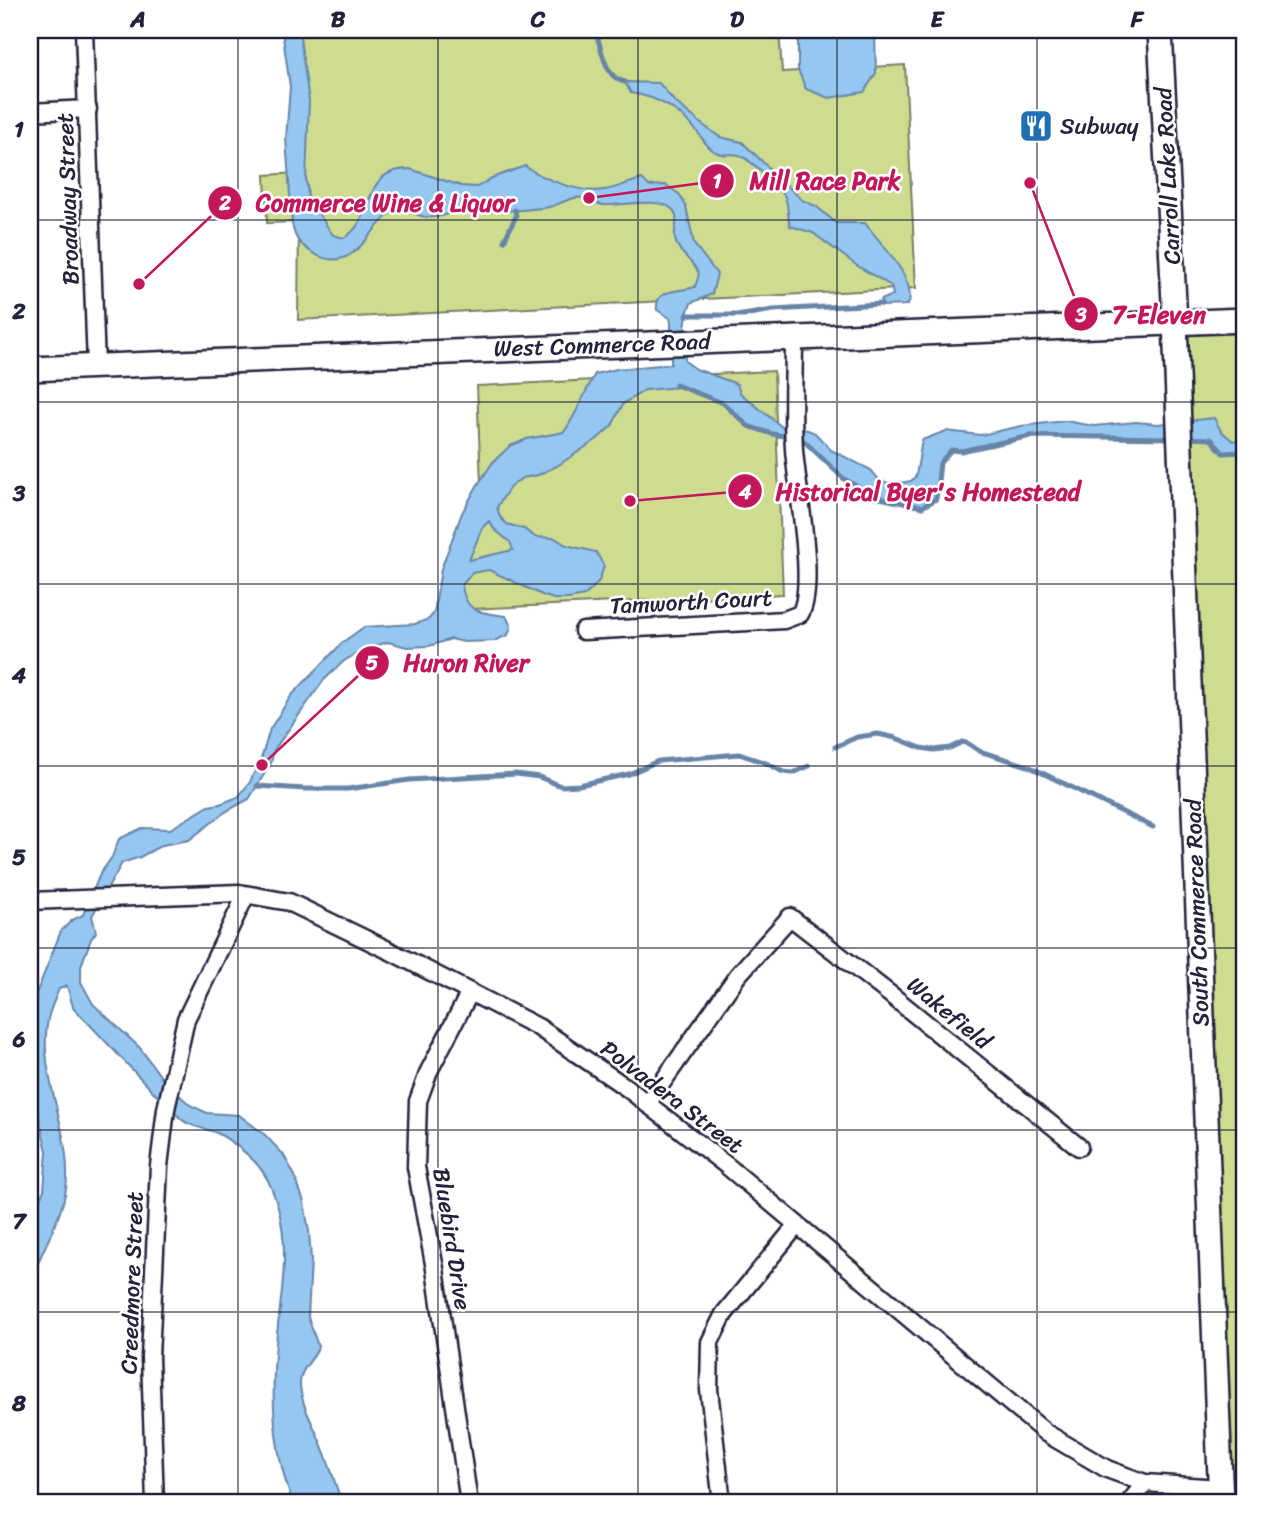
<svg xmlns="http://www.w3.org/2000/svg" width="1275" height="1533" viewBox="0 0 1275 1533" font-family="Sriracha,sans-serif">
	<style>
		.green { fill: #cddc8f; stroke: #787f65; stroke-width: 2 }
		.water { fill: #95c7f1; stroke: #6785a8; stroke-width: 2; fill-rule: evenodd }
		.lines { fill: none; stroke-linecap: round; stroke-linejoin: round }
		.stream { stroke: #6785a8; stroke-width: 5 }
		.street-casing { stroke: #22223b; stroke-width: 21 }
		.secondary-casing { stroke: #22223b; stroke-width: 28 }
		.street { stroke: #fff; stroke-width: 16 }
		.secondary { stroke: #fff; stroke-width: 23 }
		.grid { fill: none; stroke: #22223b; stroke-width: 2; stroke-opacity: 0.55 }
		.labels { text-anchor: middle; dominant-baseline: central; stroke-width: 5; stroke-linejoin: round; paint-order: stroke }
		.poi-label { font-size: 23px; fill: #22223b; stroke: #fff; text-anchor: start }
		.street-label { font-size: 23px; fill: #22223b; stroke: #fff }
		.leader { fill: none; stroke: #c2185b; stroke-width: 2.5 }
		.callout-dot { fill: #c2185b; stroke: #fff; stroke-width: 2.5 }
		.mark-label { font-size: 21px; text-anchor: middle; font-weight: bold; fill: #fff }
		.callout-label { font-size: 24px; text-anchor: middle; font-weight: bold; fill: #c2185b; stroke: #fff; stroke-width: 5; stroke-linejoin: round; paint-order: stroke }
		.neatline { fill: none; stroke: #22223b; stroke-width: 2.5 }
		.grid-label { font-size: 23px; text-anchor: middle; font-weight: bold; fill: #22223b }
	</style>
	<rect width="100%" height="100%" fill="#fff"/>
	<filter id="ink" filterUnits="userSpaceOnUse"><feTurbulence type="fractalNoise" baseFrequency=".0143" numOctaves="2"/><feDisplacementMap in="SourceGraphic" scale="14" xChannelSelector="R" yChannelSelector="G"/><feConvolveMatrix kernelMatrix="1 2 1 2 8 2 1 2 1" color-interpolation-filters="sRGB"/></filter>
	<g filter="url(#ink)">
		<g class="green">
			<path d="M 289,30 L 779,30 L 782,72 L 905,65 L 916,288 L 298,320 L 299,222 L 267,223 L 265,175 L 298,173 Z"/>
			<path d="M 1245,322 L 1245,1503 L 1227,1503 L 1178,325 Z"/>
			<path d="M 774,371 L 783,594 L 448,610 L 481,484 L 477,386 Z"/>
		</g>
		<g class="water">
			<path d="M 282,30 L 299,30 L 309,101 L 306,181 C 309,191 306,201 311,211 L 318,213 L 333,235 L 344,238 C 377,219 359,169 410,169 L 461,186 L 477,187 L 492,178 L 525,166 C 543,179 581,194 604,190 C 617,188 630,182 642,179 L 649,186 L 666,185 L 679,194 L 686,206 L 694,244 L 717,274 L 712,294 L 691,303 C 683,320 685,342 685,361 L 696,369 L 737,384 L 740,393 L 782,427 L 808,430 L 815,433 L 831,450 L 871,470 L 880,481 L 894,484 L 911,481 L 916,476 L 922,440 L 946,431 L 981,435 L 1021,426 L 1065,421 L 1094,426 L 1136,422 L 1158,424 L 1214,418 L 1221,431 L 1233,441 L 1245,438 L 1245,452 L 1223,453 L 1213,440 L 1207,438 L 1031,436 L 961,451 L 951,450 L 940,463 L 936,499 L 922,507 L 875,497 L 844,479 L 804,441 L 748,426 L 723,403 L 680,387 L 645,390 L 623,404 L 612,426 L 596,440 L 557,466 L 538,475 L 522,478 L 510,487 L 497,507 L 500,517 L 507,524 L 524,529 L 535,537 L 555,538 L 566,545 L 596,552 L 604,566 L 599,581 L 591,590 L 584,596 L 569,599 L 554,599 L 542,595 L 489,570 L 472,573 L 462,585 C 465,614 481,612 506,616 L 511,626 L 508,635 L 494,641 L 464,642 L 451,639 L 429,646 L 407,647 L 388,642 L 365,649 L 344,661 L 324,680 L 274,750 L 271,763 L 249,799 L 225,812 L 189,840 L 162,845 L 140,857 L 122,863 L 92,916 L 96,932 L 91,939 L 81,966 L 81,982 L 93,1004 L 140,1048 L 164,1081 L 190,1105 L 207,1113 L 239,1115 L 264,1134 L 283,1154 L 294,1174 L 304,1202 L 309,1231 L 311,1260 L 308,1317 L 318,1346 C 316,1359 299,1368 300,1384 C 301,1406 315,1427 322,1446 C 330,1465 335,1484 342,1503 L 293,1503 C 277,1462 272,1417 274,1373 C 275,1316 294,1260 277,1204 C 272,1188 267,1175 255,1162 C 244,1151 231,1140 217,1133 C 207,1129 196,1128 187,1123 C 175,1117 172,1104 160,1099 L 73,1007 L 67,986 L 59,989 C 55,999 50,1009 48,1019 C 37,1070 69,1126 67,1178 C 66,1215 40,1250 30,1284 L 30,1220 L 44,1190 L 47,1151 L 30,1082 L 33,1013 L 36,994 L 61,931 L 72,920 L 83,915 L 100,874 L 112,857 L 119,839 L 142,828 L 170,829 L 209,806 L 220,804 L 238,797 L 250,782 L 262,756 L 270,729 L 291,696 L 343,642 L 364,627 L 415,624 L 429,619 L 434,613 L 441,569 L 462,513 L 477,486 L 493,462 L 510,446 L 527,439 L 564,432 C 577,414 584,393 595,374 L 617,369 L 671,364 L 671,322 L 670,318 L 657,310 C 654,288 680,292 695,287 L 699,274 C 694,261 678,254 675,239 C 673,229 681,217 672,209 C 660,197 620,206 604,205 C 596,205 591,199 584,198 C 570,195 558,207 543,208 C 526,210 507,211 490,211 C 483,211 475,207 469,208 C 454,210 443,219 427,217 C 416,216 408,210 396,209 C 368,226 355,278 313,253 C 300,245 294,238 292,223 L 286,139 L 290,87 ZM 489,521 L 494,529 L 510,542 L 513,550 L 469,560 L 482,528 Z"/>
			<path d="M 798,30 L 875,30 L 876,73 L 864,92 L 829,98 L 806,89 L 798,70 Z"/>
			<path d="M 625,82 L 659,83 L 674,101 L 703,125 L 720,137 L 742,142 L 802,200 L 816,206 L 836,223 L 865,223 C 879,242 919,281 908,305 L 882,306 L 881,300 L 893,295 L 891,286 L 856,265 L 813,233 L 790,226 C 787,216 789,203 784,195 C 777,184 751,160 739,155 C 732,153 724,156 718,153 C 709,150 704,141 699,134 C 682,112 659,97 631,93 Z"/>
		</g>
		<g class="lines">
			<g class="stream">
				<path d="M 595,30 C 602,47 604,79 625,82"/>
				<path d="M 504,241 L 516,216 L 515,210"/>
				<path d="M 687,315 L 743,315 L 773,310 L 881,304"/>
				<path d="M 676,385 L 723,403 L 748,426 L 772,434 L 789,437"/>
				<path d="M 1185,438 L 1211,439 L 1223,453 L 1245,452"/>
				<path d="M 798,439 L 804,441 L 844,479 L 875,497 L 922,507 L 936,499 L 940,463 L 951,450 L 961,451 L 1031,436 L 1172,438"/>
				<path d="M 835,747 L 857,737 L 878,734 L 896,738 L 921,748 L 934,750 L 950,748 L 962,742 L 969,744 L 979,751 L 1028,766 L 1153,827"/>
				<path d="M 257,786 L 305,789 L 348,789 L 409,780 L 516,774 L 539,777 L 561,786 L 579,785 L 629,774 L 658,761 L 739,754 L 766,763 L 783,772 L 793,773 L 809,766"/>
			</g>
			<defs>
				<g id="street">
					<path d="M 84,30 L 96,367"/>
					<path d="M 30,112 L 88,109"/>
					<path d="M 583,631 L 784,620 L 800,614 C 817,586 796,485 794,449 C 792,412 794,374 794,337"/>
					<path d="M 30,901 L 239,893 L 289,902 L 388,950 L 538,1027 L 627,1088 L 726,1165 L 1046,1433 L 1107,1469 L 1145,1483 L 1220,1488"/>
					<path d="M 647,1104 L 738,975 L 790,917 L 891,995 L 1079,1147"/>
					<path d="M 155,1503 L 150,1357 L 159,1166 L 166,1109 L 186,1019 L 246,895"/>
					<path d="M 469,1503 L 435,1269 L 416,1167 L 418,1101 L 429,1071 L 470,992"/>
					<path d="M 722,1503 L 709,1390 L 710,1342 L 724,1314 L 797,1225"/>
					<path d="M 1129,1503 L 1145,1483"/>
				</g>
				<g id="secondary">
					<path d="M 1160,30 L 1175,322 L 1221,1503"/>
					<path d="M 30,369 L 1245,320"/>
				</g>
			</defs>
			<use href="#street" class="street-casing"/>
			<use href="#secondary" class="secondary-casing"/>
			<use href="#street" class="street"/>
			<use href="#secondary" class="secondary"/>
		</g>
	</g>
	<path class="grid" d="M 238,30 L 238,1503M 438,30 L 438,1503M 638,30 L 638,1503M 837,30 L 837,1503M 1037,30 L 1037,1503M 30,220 L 1245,220M 30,402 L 1245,402M 30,584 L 1245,584M 30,766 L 1245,766M 30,948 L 1245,948M 30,1130 L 1245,1130M 30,1312 L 1245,1312"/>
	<defs>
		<symbol id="restaurant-square" viewBox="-11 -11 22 22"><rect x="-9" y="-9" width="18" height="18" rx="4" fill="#1f6fb2" stroke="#fff"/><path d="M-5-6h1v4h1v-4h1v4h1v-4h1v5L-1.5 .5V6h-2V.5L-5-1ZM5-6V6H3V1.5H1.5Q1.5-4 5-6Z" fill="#fff"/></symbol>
	</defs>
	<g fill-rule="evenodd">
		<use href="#restaurant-square" x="1017" y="107" width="38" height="38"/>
	</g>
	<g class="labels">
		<g class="poi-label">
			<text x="1060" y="126">Subway</text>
		</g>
		<g class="street-label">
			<text transform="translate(1168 176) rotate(-93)">Carroll Lake Road</text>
			<text transform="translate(68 199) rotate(-92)">Broadway Street</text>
			<text transform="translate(602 345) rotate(-2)">West Commerce Road</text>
			<text transform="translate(691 602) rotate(-3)">Tamworth Court</text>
			<text transform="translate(1197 913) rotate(-92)">South Commerce Road</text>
			<text transform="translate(949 1013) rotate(39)">Wakefield</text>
			<text transform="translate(672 1097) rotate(37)">Polvadera Street</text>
			<text transform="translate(452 1239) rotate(81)">Bluebird Drive</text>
			<text transform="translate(132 1283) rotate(-88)">Creedmore Street</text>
		</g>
	</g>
	<path class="leader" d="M589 198L717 181M139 284L225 203M1030 183L1081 314M630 501L745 491M262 765L372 663"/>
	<g class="callout-dot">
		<circle cx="589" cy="198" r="7"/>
		<circle cx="139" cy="284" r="7"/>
		<circle cx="1030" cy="183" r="7"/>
		<circle cx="630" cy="501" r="7"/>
		<circle cx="262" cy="765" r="7"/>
		<circle cx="717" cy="181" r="18"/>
		<circle cx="225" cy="203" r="18"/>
		<circle cx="1081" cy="314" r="18"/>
		<circle cx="745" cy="491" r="18"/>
		<circle cx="372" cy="663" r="18"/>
	</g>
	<g class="mark-label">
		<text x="717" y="188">1</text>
		<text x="225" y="210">2</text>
		<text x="1081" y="322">3</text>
		<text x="745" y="499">4</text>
		<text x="372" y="670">5</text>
	</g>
	<g class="callout-label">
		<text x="825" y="189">Mill Race Park</text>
		<text x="385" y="211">Commerce Wine &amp; Liquor</text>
		<text x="1159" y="323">7-Eleven</text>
		<text x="928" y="500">Historical Byer's Homestead</text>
		<text x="466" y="671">Huron River</text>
	</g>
	<rect width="1275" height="1533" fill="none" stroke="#fff" stroke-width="77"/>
	<rect x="38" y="38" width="1198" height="1456" class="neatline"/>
	<g class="grid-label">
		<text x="138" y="27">A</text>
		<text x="338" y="27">B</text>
		<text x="538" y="27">C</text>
		<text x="737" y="27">D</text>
		<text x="937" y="27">E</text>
		<text x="1137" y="27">F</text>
		<text x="19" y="137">1</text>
		<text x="19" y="319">2</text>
		<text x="19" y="501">3</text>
		<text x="19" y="683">4</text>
		<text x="19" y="865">5</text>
		<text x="19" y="1047">6</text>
		<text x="19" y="1229">7</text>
		<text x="19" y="1411">8</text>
	</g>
</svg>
